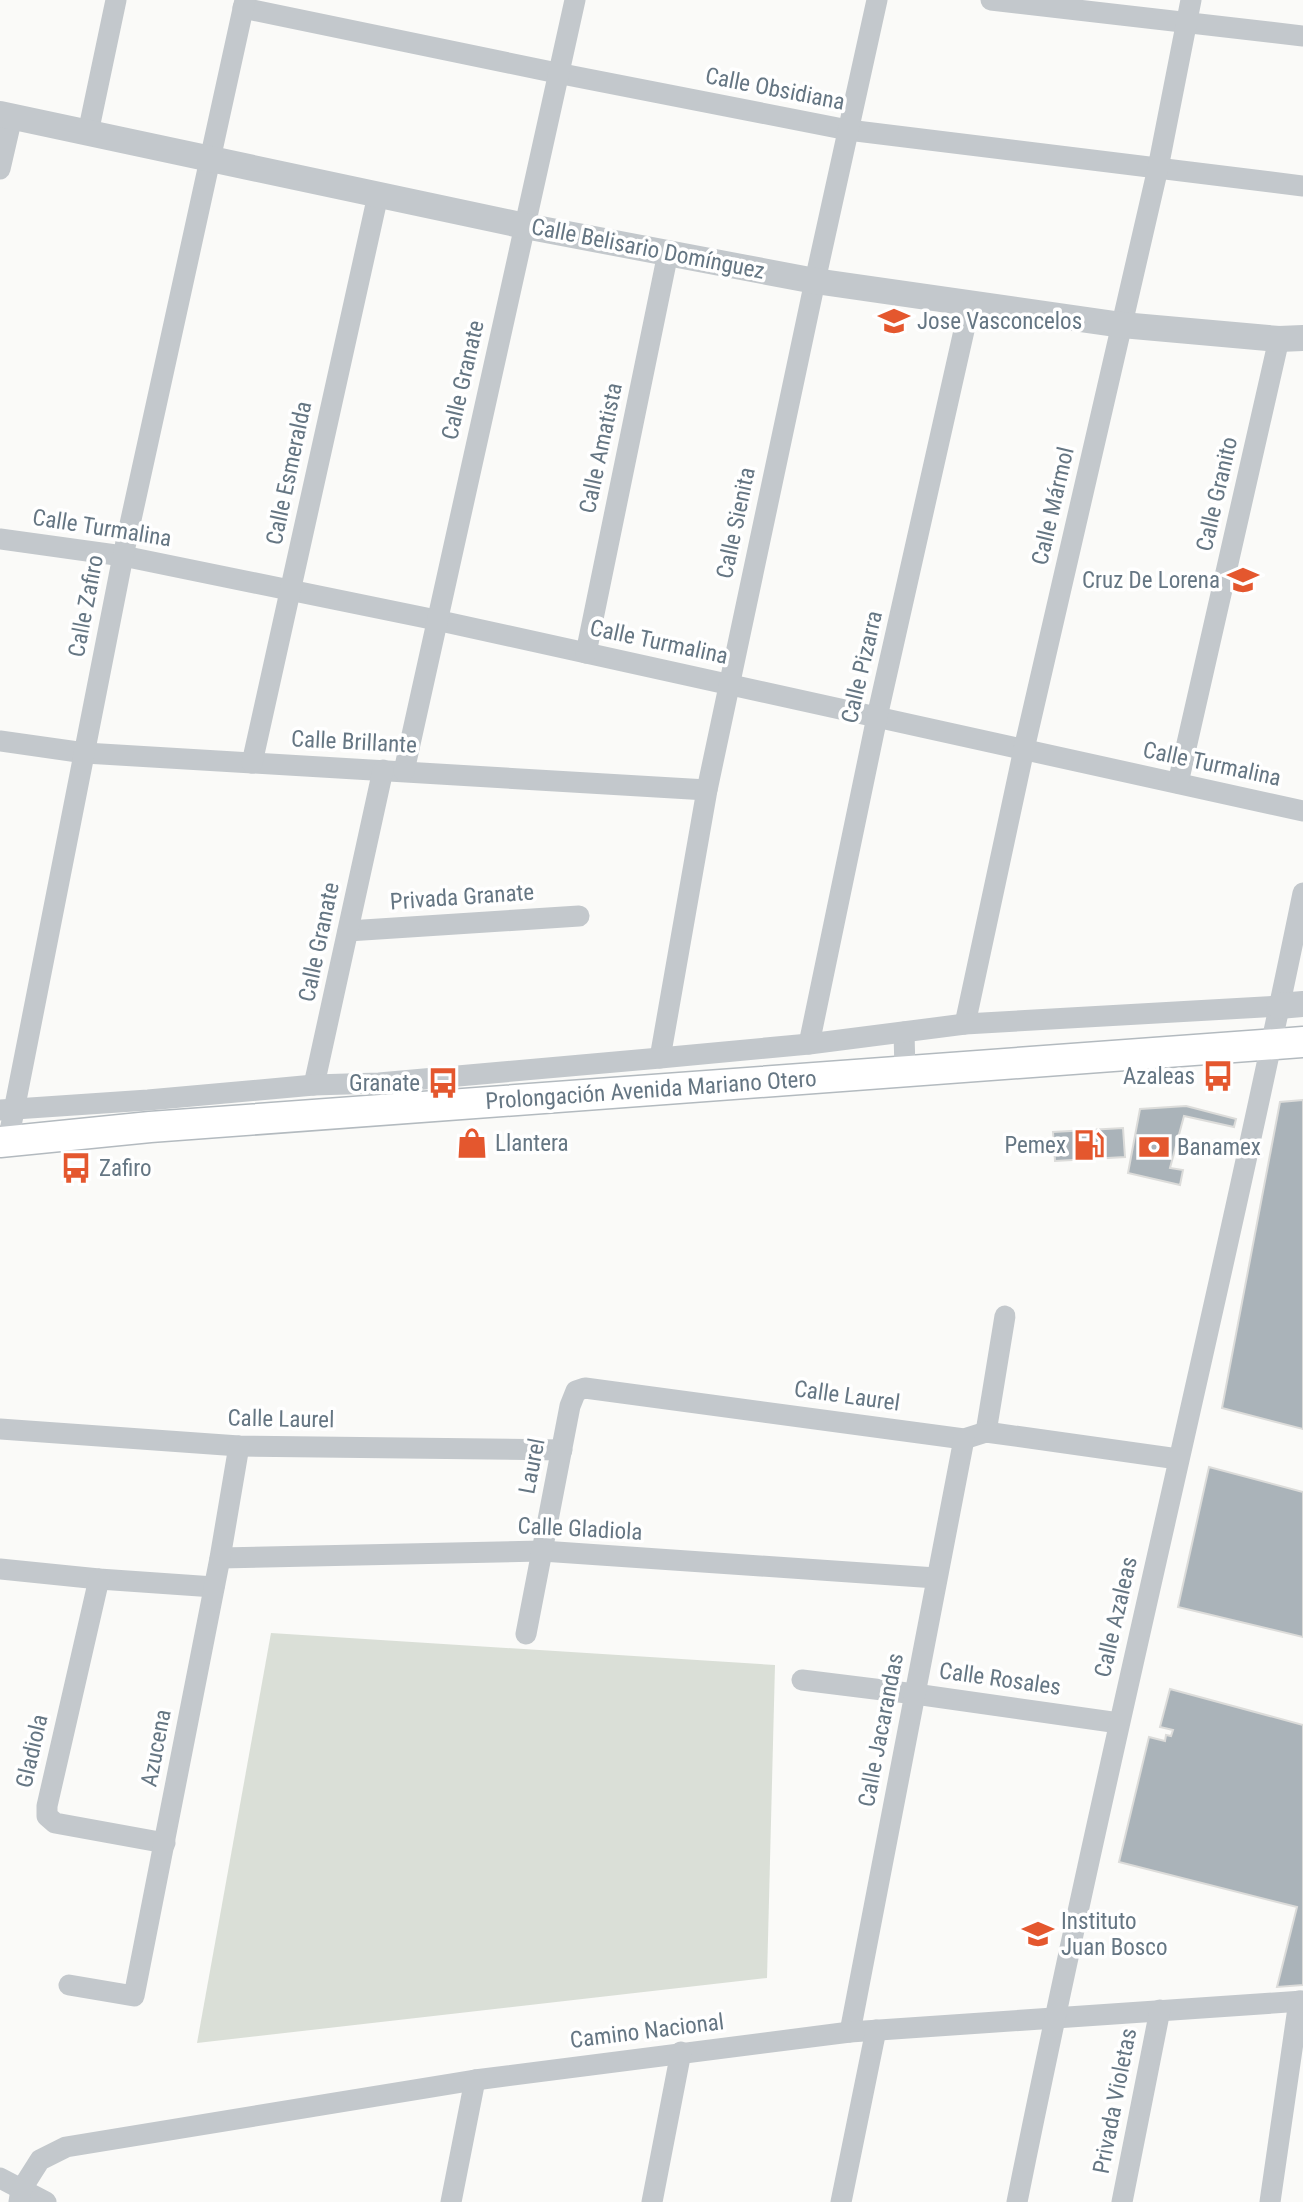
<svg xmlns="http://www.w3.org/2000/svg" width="1303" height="2202" viewBox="0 0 1303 2202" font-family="'Roboto Condensed',sans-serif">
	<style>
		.green { fill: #dadfd7 }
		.building { fill: #aab3b9; stroke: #dcdcda; stroke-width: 2 }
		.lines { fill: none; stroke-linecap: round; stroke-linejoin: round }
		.secondary-casing { stroke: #b3babf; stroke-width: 33 }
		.minor { stroke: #c3c8cc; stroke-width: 21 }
		.tertiary { stroke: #c3c8cc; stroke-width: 26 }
		.secondary { stroke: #fff; stroke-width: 30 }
		.labels { text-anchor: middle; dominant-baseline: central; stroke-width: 7; stroke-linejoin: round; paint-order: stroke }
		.street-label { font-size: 23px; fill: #657683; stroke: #fff }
		.poi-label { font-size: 23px; fill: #657683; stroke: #fff; text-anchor: start }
	</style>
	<rect width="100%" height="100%" fill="#fafaf8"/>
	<path class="green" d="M 271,1633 L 775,1665 L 767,1978 L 197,2043 Z"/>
	<g class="building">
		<path d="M 1303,1100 L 1303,1429 L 1222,1408 L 1280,1102 Z"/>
		<path d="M 1186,1106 L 1236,1119 L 1234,1127 L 1184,1116 L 1170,1168 L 1183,1170 L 1180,1185 L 1128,1173 L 1140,1109 Z"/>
		<path d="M 1123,1128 L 1125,1157 L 1055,1161 L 1053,1132 Z"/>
		<path d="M 1209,1467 L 1303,1492 L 1303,1637 L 1178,1607 Z"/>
		<path d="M 1170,1689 L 1303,1725 L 1303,1985 L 1277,1987 L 1297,1907 L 1119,1862 L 1149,1737 L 1165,1741 L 1166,1735 L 1171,1736 L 1173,1730 L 1160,1727 Z"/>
	</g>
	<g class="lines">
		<defs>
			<path id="secondary" d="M 0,1142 L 150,1127 L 1303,1042"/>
		</defs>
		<use href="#secondary" class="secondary-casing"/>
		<g class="minor">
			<path d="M 991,0 L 1303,36"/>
			<path d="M 243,8 L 557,73 L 848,130 L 1303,186"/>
			<path d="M 88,133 L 116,0"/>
			<path d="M 0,169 L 12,117"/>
			<path d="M 0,539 L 123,556 L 436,620 L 1303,811"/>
			<path d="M 586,653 L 668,253"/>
			<path d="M 0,741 L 85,753 L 707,790"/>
			<path d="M 252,763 L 378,195"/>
			<path d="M 404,771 L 575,0"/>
			<path d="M 1178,783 L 1279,339"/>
			<path d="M 348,931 L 579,916"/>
			<path d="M 965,1024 L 1024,749 L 1158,168 L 1191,0"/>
			<path d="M 904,1032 L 905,1071"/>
			<path d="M 809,1044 L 877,717 L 970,304"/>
			<path d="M 660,1058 L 707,790 L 815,281 L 877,0"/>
			<path d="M 314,1085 L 383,770"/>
			<path d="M 0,1110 L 148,1100 L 314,1085 L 379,1083 L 660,1058 L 809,1044 L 965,1024 L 1279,1006"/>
			<path d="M 8,1141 L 123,556 L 245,0"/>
			<path d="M 0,1429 L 239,1446 L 562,1450"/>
			<path d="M 986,1432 L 1005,1316"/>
			<path d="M 220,1558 L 542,1551 L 936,1578"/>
			<path d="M 0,1569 L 99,1579 L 214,1587"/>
			<path d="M 99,1579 L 47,1806 L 47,1816 L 55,1823 L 165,1843"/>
			<path d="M 526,1634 L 570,1406 L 576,1391 L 585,1388 L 964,1439 L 986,1432 L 1178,1459"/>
			<path d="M 802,1680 L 915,1694 L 1119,1723"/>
			<path d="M 69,1985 L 134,1996 L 220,1558 L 239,1446"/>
			<path d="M 850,2032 L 964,1439"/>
			<path d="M 0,2178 L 46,2202"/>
			<path d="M 19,2202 L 21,2190 L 40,2160 L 66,2147 L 475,2080 L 850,2032 L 1303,2001"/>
			<path d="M 451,2202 L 475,2080"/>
			<path d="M 652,2202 L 681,2052"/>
			<path d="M 841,2202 L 876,2030"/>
			<path d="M 1017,2202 C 1105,1764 1213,1331 1303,893"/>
			<path d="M 1122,2202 L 1160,2010"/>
			<path d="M 1270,2202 L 1299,2001"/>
		</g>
		<g class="tertiary">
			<path d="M 0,114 L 525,226 L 815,281 L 1122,325 L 1279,339 L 1303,338"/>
			<path d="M 1279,1006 L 1303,1004"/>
		</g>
		<use href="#secondary" class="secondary"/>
	</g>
	<defs>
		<symbol id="school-bare" viewBox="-9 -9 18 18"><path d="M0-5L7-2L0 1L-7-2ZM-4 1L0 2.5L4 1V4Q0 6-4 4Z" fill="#e4572e" stroke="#fff" stroke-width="2.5" paint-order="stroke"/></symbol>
		<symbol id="bus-bare" viewBox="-9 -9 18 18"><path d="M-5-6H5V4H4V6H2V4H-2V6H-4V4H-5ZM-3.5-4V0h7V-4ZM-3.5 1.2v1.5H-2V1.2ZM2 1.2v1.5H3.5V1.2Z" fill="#e4572e" stroke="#fff" stroke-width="2.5" paint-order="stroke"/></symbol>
		<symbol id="shop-bare" viewBox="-9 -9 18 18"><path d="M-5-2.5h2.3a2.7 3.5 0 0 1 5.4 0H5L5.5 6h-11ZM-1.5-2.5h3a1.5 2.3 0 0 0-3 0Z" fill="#e4572e" stroke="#fff" stroke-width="2.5" paint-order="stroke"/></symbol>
		<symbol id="fuel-bare" viewBox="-9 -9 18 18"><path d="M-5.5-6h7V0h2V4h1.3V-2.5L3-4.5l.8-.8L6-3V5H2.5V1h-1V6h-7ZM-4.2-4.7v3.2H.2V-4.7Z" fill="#e4572e" stroke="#fff" stroke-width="2.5" paint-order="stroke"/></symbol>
		<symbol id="bank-bare" viewBox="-9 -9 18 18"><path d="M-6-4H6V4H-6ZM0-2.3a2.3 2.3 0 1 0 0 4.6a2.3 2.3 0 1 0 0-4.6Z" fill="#e4572e" stroke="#fff" stroke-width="2.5" paint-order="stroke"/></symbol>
	</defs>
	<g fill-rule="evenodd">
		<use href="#school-bare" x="872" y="299" width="44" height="44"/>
		<use href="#school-bare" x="1221" y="558" width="44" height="44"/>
		<use href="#bus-bare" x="1196" y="1054" width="44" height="44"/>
		<use href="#bus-bare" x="421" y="1061" width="44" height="44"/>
		<use href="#shop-bare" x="450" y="1121" width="44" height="44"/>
		<use href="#fuel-bare" x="1067" y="1123" width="44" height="44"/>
		<use href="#bank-bare" x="1132" y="1125" width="44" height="44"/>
		<use href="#bus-bare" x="54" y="1146" width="44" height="44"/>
		<use href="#school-bare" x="1016" y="1912" width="44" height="44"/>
	</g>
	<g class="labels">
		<g class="street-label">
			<text transform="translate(775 89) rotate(11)">Calle Obsidiana</text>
			<text transform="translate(648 249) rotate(11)">Calle Belisario Domínguez</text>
			<text transform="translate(463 380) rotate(-77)">Calle Granate</text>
			<text transform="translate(601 448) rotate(-78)">Calle Amatista</text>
			<text transform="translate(289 473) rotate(-78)">Calle Esmeralda</text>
			<text transform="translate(1217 494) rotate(-77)">Calle Granito</text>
			<text transform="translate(1053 506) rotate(-77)">Calle Mármol</text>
			<text transform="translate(736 523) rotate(-78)">Calle Sienita</text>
			<text transform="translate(102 528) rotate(9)">Calle Turmalina</text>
			<text transform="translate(86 606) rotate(-79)">Calle Zafiro</text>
			<text transform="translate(659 642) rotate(12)">Calle Turmalina</text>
			<text transform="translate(862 667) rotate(-77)">Calle Pizarra</text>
			<text transform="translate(354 742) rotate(3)">Calle Brillante</text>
			<text transform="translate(1212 764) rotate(12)">Calle Turmalina</text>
			<text transform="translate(462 897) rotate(-4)">Privada Granate</text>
			<text transform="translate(319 942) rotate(-78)">Calle Granate</text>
			<text transform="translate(651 1090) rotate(-4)">Prolongación Avenida Mariano Otero</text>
			<text transform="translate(847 1396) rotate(8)">Calle Laurel</text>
			<text transform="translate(281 1419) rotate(1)">Calle Laurel</text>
			<text transform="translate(532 1466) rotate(-79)">Laurel</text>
			<text transform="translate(580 1529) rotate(3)">Calle Gladiola</text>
			<text transform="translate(1116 1617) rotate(-77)">Calle Azaleas</text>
			<text transform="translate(1000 1679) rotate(8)">Calle Rosales</text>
			<text transform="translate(881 1730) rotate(-79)">Calle Jacarandas</text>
			<text transform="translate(156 1748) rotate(-79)">Azucena</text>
			<text transform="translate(32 1751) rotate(-77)">Gladiola</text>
			<text transform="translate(647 2031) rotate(-7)">Camino Nacional</text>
			<text transform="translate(1115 2101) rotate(-79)">Privada Violetas</text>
		</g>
		<g class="poi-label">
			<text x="917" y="321">Jose Vasconcelos</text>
			<text x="1220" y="580" text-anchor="end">Cruz De Lorena</text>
			<text x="1195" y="1076" text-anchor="end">Azaleas</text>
			<text x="420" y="1083" text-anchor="end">Granate</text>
			<text x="495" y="1143">Llantera</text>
			<text x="1066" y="1145" text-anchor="end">Pemex</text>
			<text x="1177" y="1147">Banamex</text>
			<text x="99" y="1168">Zafiro</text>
			<text x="1061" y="1921">Instituto<tspan x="1061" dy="26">Juan Bosco</tspan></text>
		</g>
	</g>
</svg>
